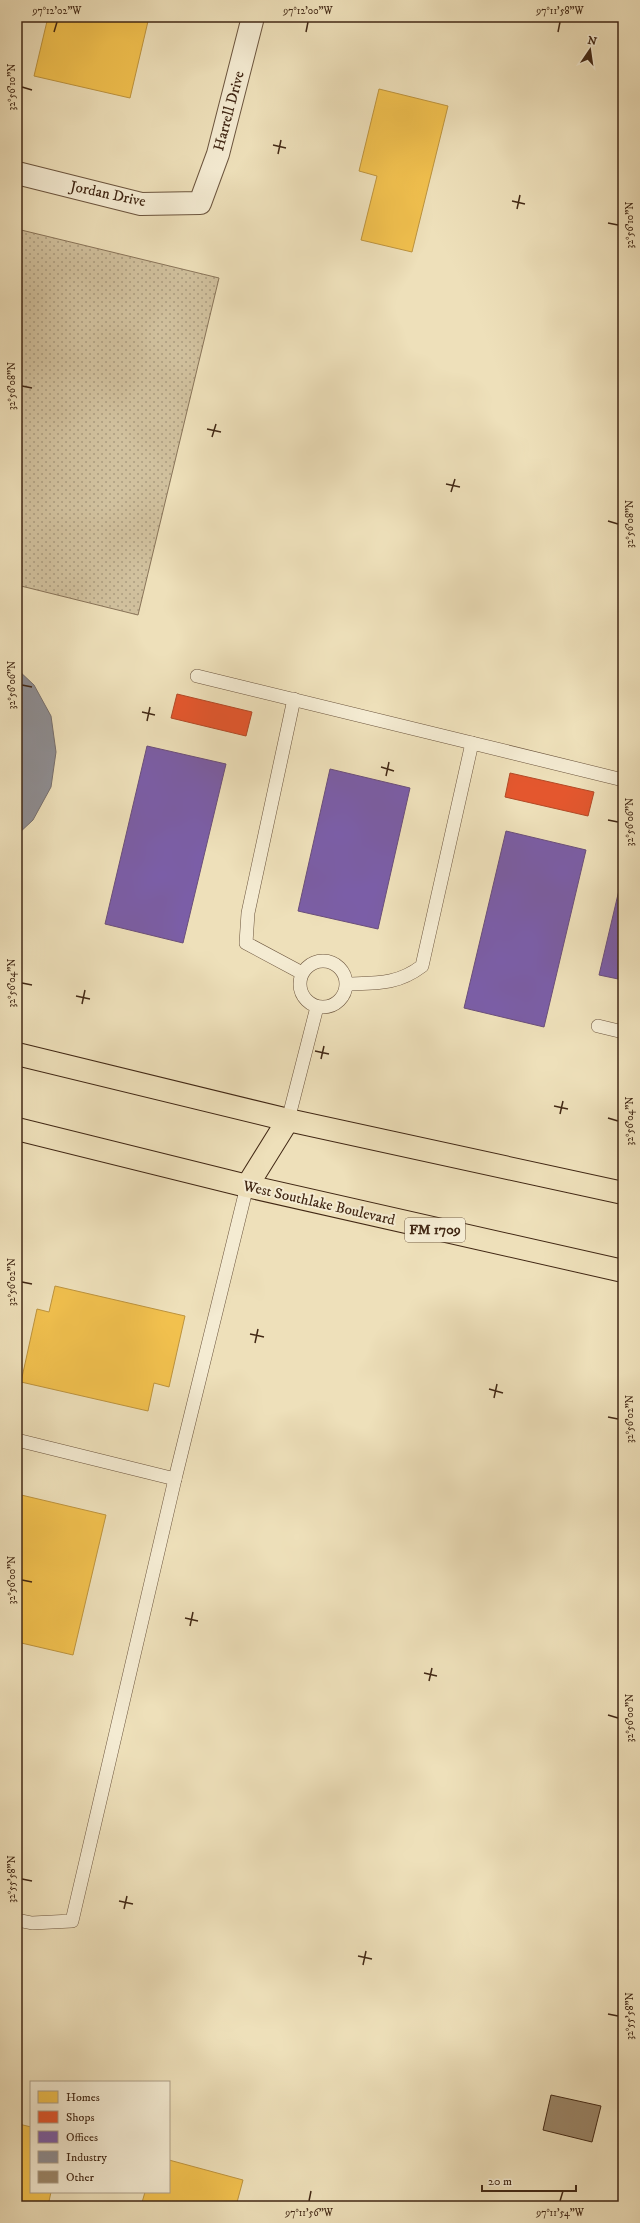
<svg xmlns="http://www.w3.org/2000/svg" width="640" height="2223" viewBox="0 0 640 2223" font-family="'IM FELL DW Pica',serif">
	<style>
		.grass { fill: url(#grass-dots); stroke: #897459 }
		.homes { fill: #f2c14e; stroke: #bd933d }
		.shops { fill: #e4572e; stroke: #b34926 }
		.offices { fill: #7b5ea7; stroke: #6a4e7b }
		.industry { fill: #8d8d92; stroke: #766e6c }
		.building { fill: #9b876a; stroke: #412714 }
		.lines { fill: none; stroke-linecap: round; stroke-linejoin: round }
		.service-casing { stroke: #6c553e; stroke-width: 14 }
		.minor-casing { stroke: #6c553e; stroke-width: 24 }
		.primary-casing { stroke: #412714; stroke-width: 24 }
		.service { stroke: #f4ebd2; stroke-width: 13 }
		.minor { stroke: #f4ebd2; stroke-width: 22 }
		.primary { stroke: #eee0ba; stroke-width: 22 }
		.ticks { fill: none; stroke: #412714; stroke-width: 1.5 }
		.labels { text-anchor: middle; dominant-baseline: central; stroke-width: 4; stroke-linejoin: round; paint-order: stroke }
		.shield { fill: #f4ebd2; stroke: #77624d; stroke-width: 1 }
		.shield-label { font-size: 14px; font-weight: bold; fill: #412714 }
		.street-label { font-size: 15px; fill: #412714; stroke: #f4ebd2 }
		.neatline { fill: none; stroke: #412714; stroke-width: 1.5 }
		.ticks-label { font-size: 10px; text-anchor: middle; fill: #412714 }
	</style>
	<defs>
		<pattern id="grass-dots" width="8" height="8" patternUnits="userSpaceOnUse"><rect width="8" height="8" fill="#d1c19e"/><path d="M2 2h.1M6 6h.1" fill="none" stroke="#ab9d80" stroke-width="1.8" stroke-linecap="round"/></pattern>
	</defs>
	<rect width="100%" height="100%" fill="#eee0ba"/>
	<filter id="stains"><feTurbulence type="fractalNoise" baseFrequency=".005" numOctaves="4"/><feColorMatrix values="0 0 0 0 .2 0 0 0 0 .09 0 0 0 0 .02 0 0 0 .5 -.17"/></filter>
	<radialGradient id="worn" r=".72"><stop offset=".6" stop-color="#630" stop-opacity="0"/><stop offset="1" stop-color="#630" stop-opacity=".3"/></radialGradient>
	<path class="grass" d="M 17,229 L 219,278 L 138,615 L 17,585 Z"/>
	<g class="homes">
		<path d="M 48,17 L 149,17 L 130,98 L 34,76 Z"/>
		<path d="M 379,89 L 448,106 L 412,252 L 361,240 L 377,176 L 359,171 Z"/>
		<path d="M 55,1286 L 185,1316 L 169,1387 L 154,1383 L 148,1411 L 21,1382 L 37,1309 L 49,1312 Z"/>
		<path d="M 17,1494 L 106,1515 L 73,1655 L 17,1642 Z"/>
		<path d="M 19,2124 L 31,2127 L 31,2192 L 51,2192 L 48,2206 L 17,2206 L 17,2134 Z"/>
		<path d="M 169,2160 L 243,2180 L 236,2206 L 141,2206 L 145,2192 L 169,2192 Z"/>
	</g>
	<g class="shops">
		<path d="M 177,694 L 252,712 L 246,736 L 171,718 Z"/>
		<path d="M 510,773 L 594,792 L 588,816 L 505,797 Z"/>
	</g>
	<g class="offices">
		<path d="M 147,746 L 226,764 L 183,943 L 105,924 Z"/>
		<path d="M 330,769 L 410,788 L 378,929 L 298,911 Z"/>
		<path d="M 506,831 L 586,850 L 544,1027 L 464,1008 Z"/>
		<path d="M 623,873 L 623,980 L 599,975 Z"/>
	</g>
	<path class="industry" d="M 17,669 L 34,685 L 51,716 L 56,752 L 51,787 L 33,820 L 17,835 Z"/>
	<path class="building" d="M 551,2095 L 601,2106 L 592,2142 L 543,2130 Z"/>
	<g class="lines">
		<defs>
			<g id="service">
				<path d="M 197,676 L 472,743"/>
				<path d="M 294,699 L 248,913 L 246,943 L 302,973"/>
				<circle cx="323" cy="984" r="23"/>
				<path d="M 347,984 C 376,983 397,985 422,966 L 472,743 L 623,780"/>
				<path d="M 598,1026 L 623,1032"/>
				<path d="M 288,1120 L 317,1007"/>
				<path d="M 17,1440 L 175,1479 L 247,1186"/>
				<path d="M 17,1920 L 32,1923 L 72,1921 L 175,1479"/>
			</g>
			<path id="minor" d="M 17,173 L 141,204 L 200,203 L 218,154 L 253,17"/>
			<g id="primary">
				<path d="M 17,1054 L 288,1120 L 623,1193"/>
				<path d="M 17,1129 L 247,1186 L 623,1271"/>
				<path d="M 247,1186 L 288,1120"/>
			</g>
		</defs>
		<use href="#service" class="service-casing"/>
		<use href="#minor" class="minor-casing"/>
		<use href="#primary" class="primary-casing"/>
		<use href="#service" class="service"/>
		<use href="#minor" class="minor"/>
		<use href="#primary" class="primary"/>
	</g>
	<path class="ticks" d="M 54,32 L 57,22M 306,32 L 308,22M 558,32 L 560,22M 22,87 L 32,90M 273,145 L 286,148M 278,154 L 281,140M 512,201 L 525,204M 517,209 L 520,195M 608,223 L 618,225M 22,386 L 32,388M 207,429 L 221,432M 212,437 L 216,424M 446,484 L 460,487M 451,492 L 455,479M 608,521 L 618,524M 22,685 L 32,687M 142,712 L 155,715M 147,721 L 150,707M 381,767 L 394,771M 386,776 L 389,762M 608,820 L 618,822M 22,983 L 32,985M 76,996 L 90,999M 82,1004 L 85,990M 315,1051 L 329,1054M 321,1059 L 324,1046M 554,1106 L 568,1109M 560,1114 L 563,1101M 608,1118 L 618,1121M 22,1282 L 32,1284M 250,1334 L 264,1337M 255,1343 L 258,1329M 489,1389 L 503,1393M 494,1398 L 497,1384M 608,1417 L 618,1419M 22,1580 L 32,1582M 185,1618 L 198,1621M 190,1626 L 193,1612M 424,1673 L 437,1676M 429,1681 L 432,1668M 608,1715 L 618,1718M 22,1879 L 32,1881M 119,1901 L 133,1904M 124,1909 L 127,1896M 358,1956 L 372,1959M 363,1965 L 366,1951M 608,2014 L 618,2016M 309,2201 L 311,2191M 560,2201 L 563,2191"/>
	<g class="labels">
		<rect class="shield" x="405" y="1218" width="60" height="24" rx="3"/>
		<g class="shield-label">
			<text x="435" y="1230">FM 1709</text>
		</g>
		<g class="street-label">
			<text transform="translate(229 111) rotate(-75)">Harrell Drive</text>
			<text transform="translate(108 194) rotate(12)">Jordan Drive</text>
			<text transform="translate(319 1203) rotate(13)">West Southlake Boulevard</text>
		</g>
	</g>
	<rect width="640" height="2223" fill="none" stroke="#eee0ba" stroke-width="44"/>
	<rect x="30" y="2081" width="140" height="112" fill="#f4ebd2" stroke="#ac9d86"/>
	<rect x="38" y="2091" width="20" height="12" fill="#f2c14e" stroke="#ac9d86"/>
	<text x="66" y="2101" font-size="12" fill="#412714">Homes</text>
	<rect x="38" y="2111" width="20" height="12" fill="#e4572e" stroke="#ac9d86"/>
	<text x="66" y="2121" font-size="12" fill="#412714">Shops</text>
	<rect x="38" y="2131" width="20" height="12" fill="#7b5ea7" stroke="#ac9d86"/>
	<text x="66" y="2141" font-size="12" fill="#412714">Offices</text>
	<rect x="38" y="2151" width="20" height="12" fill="#8d8d92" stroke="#ac9d86"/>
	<text x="66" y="2161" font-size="12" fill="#412714">Industry</text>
	<rect x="38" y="2171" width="20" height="12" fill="#9b876a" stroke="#ac9d86"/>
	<text x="66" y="2181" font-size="12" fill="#412714">Other</text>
	<g transform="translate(590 50) rotate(13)" stroke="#f4ebd2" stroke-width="3" paint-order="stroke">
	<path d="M0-3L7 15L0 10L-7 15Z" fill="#412714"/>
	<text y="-6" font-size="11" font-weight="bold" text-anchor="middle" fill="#412714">N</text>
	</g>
	<path d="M482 2185v6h94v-6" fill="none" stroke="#412714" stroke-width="2"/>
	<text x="488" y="2185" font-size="12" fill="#412714" stroke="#f4ebd2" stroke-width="3" paint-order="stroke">20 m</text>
	<rect x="22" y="22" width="596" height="2179" class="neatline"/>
	<g class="ticks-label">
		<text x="57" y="14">97°12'02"W</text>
		<text x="308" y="14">97°12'00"W</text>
		<text x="560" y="14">97°11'58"W</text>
		<text transform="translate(11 87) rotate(-90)" y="4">32°56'10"N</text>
		<text transform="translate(629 225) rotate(-90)" y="4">32°56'10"N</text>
		<text transform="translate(11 386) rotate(-90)" y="4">32°56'08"N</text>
		<text transform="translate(629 524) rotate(-90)" y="4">32°56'08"N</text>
		<text transform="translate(11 685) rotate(-90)" y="4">32°56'06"N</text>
		<text transform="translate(629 822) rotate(-90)" y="4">32°56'06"N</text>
		<text transform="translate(11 983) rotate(-90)" y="4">32°56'04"N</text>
		<text transform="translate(629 1121) rotate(-90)" y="4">32°56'04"N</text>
		<text transform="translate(11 1282) rotate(-90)" y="4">32°56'02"N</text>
		<text transform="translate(629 1419) rotate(-90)" y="4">32°56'02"N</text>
		<text transform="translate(11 1580) rotate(-90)" y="4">32°56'00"N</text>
		<text transform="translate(629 1718) rotate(-90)" y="4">32°56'00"N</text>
		<text transform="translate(11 1879) rotate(-90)" y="4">32°55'58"N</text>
		<text transform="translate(629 2016) rotate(-90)" y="4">32°55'58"N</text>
		<text x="309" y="2216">97°11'56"W</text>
		<text x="560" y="2216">97°11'54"W</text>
	</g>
	<rect width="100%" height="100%" filter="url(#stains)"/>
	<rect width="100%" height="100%" fill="url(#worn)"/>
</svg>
